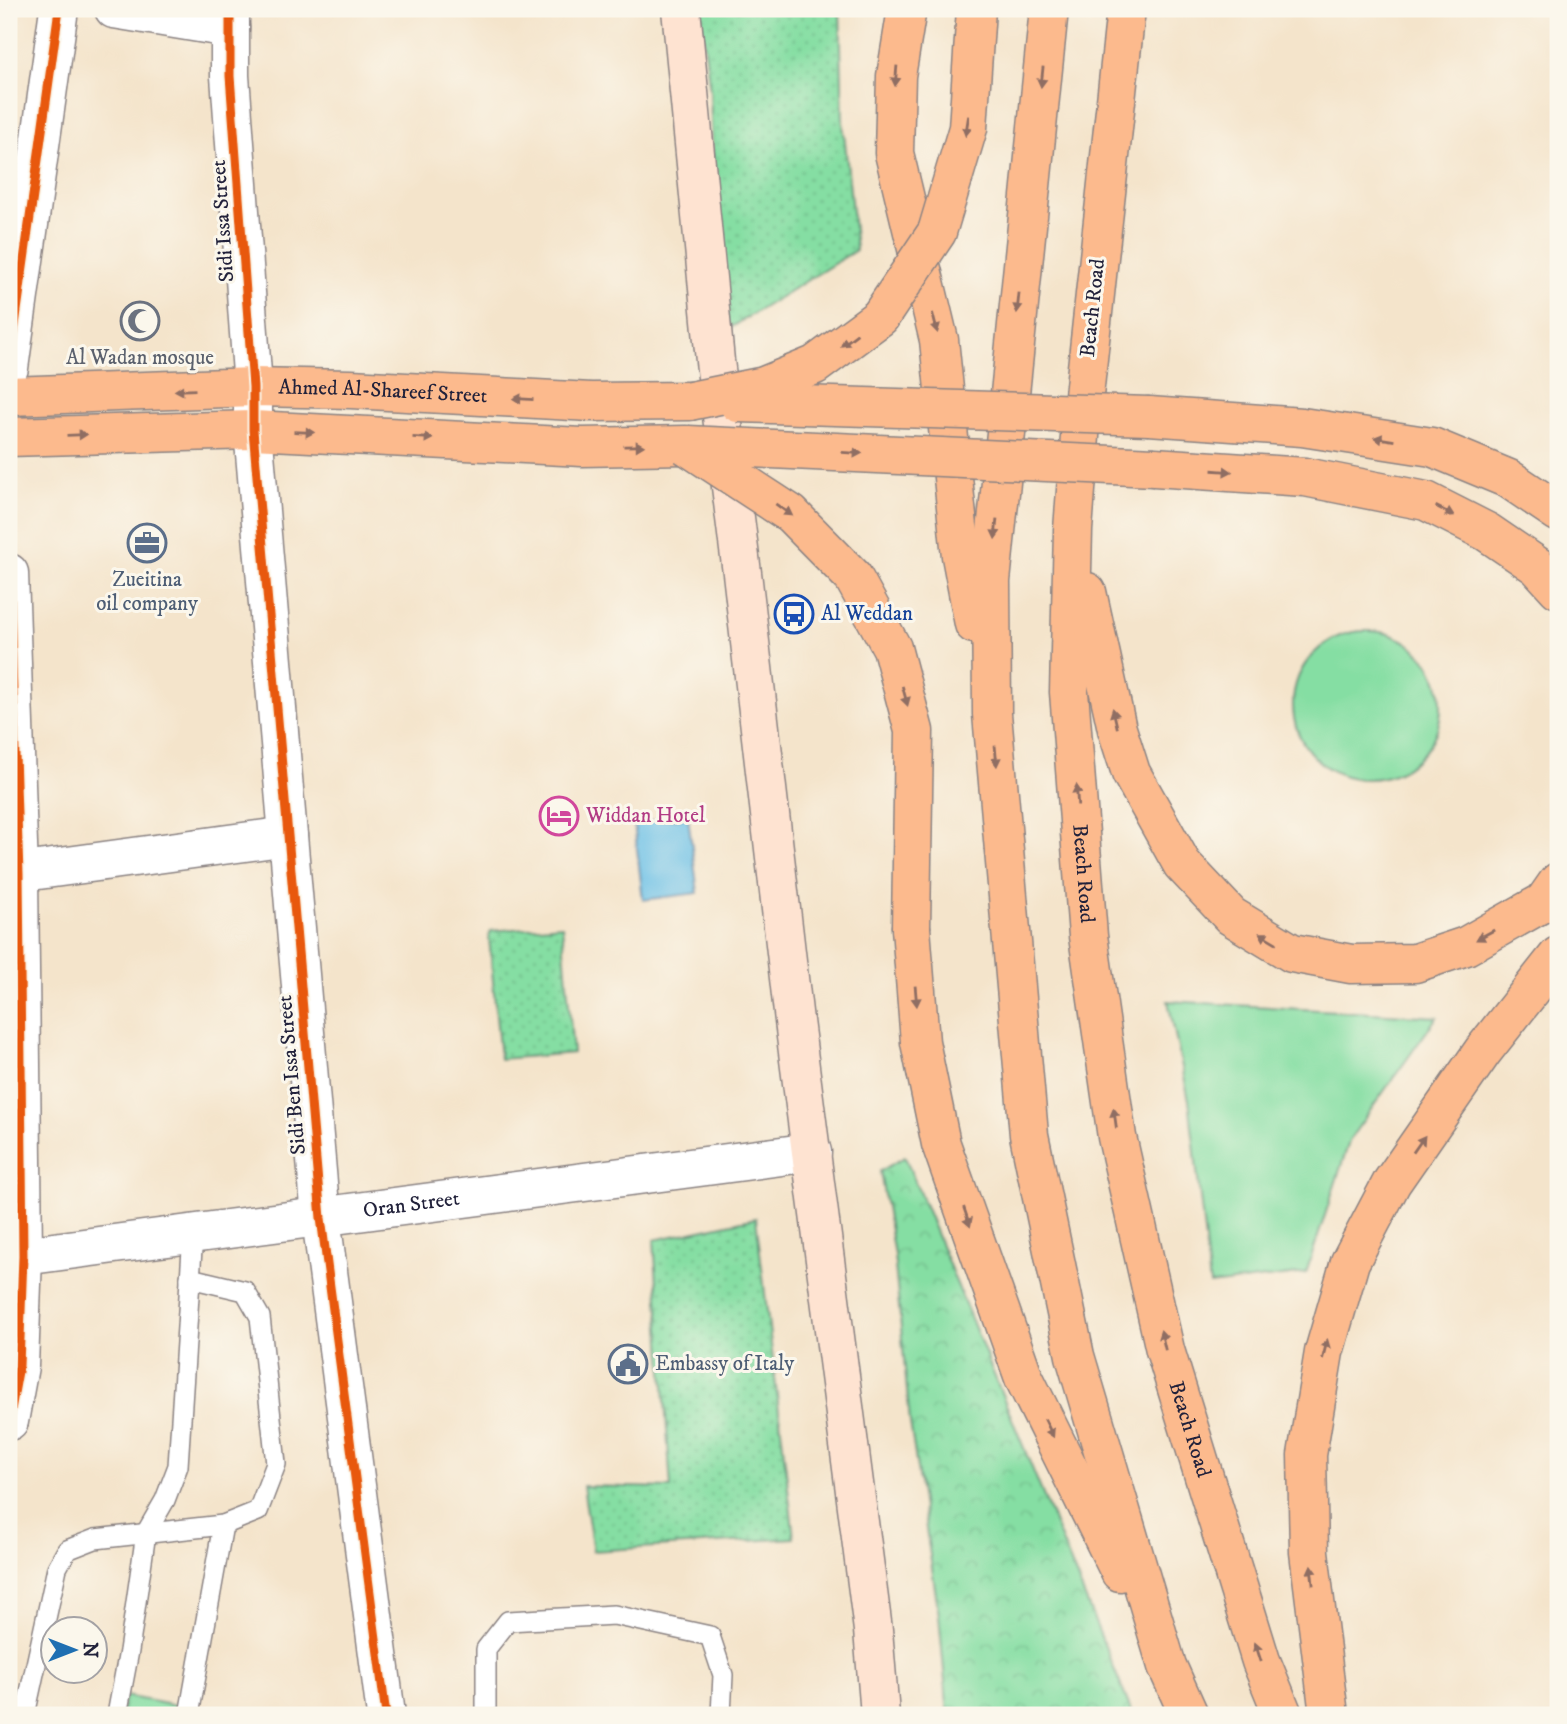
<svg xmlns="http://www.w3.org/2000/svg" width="1567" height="1724" viewBox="0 0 1567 1724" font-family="'IM FELL DW Pica',serif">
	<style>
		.grass { fill: #85dea3; stroke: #54806f; stroke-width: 2 }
		.park { fill: url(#park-crowns); stroke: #54806f; stroke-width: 2 }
		.garden { fill: url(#garden-dots); stroke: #54806f; stroke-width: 2 }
		.water { fill: #69bfe6; stroke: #467090; stroke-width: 2 }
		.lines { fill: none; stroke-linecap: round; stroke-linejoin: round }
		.lane-casing { stroke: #8b8383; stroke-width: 22 }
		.street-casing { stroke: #8b8383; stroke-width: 41 }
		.secondary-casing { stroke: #8b8383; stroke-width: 41 }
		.highway-casing { stroke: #8b8383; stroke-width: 41 }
		.lane { stroke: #fff; stroke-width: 19 }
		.street { stroke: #fff; stroke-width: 38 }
		.secondary { stroke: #fee3d1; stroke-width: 38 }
		.highway { stroke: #fcba8d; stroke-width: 38 }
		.highway-bridge-casing { stroke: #8b8383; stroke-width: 41; stroke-linecap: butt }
		.highway-bridge { stroke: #fcba8d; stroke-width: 38 }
		.cycleway-casing { stroke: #fbf7ec; stroke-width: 13 }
		.cycleway { stroke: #e8590c; stroke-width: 9 }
		.oneway { fill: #8f6e64 }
		.labels { text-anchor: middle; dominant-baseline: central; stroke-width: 6; stroke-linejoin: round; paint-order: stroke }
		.street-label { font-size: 21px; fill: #22223b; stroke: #fbf7ec }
		.worship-label { font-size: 21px; fill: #5b616d; stroke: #fbf7ec }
		.service-label { font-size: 21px; fill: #4e5e75; stroke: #fbf7ec }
		.transit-label { font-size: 21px; fill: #164399; stroke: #fbf7ec; text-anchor: start }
		.hotel-label { font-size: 21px; fill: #b23c85; stroke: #fbf7ec; text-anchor: start }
	</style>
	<defs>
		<pattern id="park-crowns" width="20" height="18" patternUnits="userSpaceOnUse" patternTransform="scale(1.75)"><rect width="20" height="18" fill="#85dea3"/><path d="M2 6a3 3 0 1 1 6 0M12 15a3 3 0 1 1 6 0" fill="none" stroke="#73be8d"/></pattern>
		<pattern id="garden-dots" width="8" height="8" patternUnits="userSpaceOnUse" patternTransform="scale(1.75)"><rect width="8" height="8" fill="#85dea3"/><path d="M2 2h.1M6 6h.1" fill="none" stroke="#73be8d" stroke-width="1.8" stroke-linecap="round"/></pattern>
	</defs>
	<rect width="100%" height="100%" fill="#fbf7ec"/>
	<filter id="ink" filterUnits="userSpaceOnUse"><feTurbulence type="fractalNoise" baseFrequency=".0143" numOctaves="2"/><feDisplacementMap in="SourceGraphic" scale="14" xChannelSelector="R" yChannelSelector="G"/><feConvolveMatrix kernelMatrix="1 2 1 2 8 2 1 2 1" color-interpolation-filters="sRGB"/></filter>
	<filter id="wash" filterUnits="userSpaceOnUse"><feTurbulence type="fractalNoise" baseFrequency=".00686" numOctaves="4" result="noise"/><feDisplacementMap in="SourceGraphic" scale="28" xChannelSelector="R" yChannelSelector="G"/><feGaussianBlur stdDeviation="1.57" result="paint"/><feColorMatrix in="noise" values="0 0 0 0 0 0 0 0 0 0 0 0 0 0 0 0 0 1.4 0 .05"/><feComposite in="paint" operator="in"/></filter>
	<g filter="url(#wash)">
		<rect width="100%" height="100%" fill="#f4e4cb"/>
		<g class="grass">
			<circle cx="1367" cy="705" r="74"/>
			<path d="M 1168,1001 L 1437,1017 L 1350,1139 L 1306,1273 L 1210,1285 L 1189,1100 Z"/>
			<path d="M 125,1696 L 222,1715 L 121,1715 Z"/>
		</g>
		<path class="park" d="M 905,1157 L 1133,1715 L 948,1715 L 939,1615 L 910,1422 L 894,1255 L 880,1171 Z"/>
		<g class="garden">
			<path d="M 700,9 L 840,9 L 843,122 L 856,250 L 719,335 L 710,91 Z"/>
			<path d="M 562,925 L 573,1053 L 500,1059 L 489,937 L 491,931 Z"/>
			<path d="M 756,1218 L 794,1538 L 593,1551 L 583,1486 L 671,1488 L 654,1240 Z"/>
		</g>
		<path class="water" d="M 688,817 L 698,893 L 643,900 L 634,823 Z"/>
	</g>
	<g filter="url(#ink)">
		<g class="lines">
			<defs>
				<g id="lane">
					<path d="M 25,1715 L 57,1568 L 67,1550 L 95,1539 L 223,1525 L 258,1511 L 276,1464 L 260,1317 L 245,1291 L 190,1278"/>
					<path d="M 117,1715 L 129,1651 L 146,1533 L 165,1500 L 178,1466 L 193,1234"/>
					<path d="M 189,1715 L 223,1525"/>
					<path d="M 486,1715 L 486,1649 L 508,1621 L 614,1615 L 710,1636 L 723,1675 L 721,1715"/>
				</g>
				<g id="street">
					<path d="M 114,9 L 230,28"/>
					<path d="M 230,9 L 230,76 L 253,387 L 253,430 L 321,1218 L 386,1715"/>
					<path d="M 9,368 L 59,9"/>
					<path d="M 9,573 L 19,874 L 23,1256 L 19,1366 L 9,1421"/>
					<path d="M 9,874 L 288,836"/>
					<path id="s1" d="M 9,1253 L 23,1256 L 812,1152"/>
				</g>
				<path id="secondary" d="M 681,9 L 715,361 L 742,573 L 794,1021 L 873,1630 L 880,1715"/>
				<g id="highway">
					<path d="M 907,9 L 896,76 L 894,153 L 939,340 L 961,556 L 974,624"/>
					<path d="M 1049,9 L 991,581 L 992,714 L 1029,1135 L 1075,1356 L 1167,1666 L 1189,1715"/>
					<path id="s2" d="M 1126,9 L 1081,423 L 1073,530 L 1069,692 L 1088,936 L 1117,1137 L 1165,1350 L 1261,1661 L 1283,1715"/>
					<path id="s3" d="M 9,396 L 253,387 L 351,389 L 591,402 L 690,401"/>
					<path d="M 1149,416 L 1302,427 L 1432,447 L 1509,479 L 1558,512"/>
					<path d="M 9,437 L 253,430 L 582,447 L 686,445"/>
					<path d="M 1154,467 L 1305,477 L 1426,501 L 1487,532 L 1537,566 L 1558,589"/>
					<path d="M 1087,592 L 1117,729 L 1131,773 L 1182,864 L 1231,916 L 1292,953 L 1351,964 L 1415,963 L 1466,946 L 1503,925 L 1544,902 L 1558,882"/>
					<path d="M 911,928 L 920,1042 L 941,1144 L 1024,1378 L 1120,1572"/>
					<path d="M 1329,1715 L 1309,1552 L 1307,1455 L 1324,1352 L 1350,1262 L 1392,1182 L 1483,1051 L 1558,956"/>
				</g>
			</defs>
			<use href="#lane" class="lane-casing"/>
			<use href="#street" class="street-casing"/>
			<use href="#secondary" class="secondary-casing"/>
			<use href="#highway" class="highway-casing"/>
			<use href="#lane" class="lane"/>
			<use href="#street" class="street"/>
			<use href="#secondary" class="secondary"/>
			<use href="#highway" class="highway"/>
			<defs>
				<g id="highway-bridge">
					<path d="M 690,401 L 764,386 L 815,365 L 880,317 L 937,232 L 968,128 L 976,9"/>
					<path d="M 738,403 L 1149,416"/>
					<path d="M 686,445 L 791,514 L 853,577 L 892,648 L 914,731 L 911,928"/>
					<path d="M 688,445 L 1154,467"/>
				</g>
			</defs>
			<use href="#highway-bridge" class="highway-bridge-casing"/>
			<use href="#highway-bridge" class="highway-bridge"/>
			<defs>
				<g id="cycleway">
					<path d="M 230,9 L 230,76 L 253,387 L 253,430 L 321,1218 L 386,1715"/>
					<path d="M 9,368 L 59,9"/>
					<path d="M 9,573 L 19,874 L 23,1256 L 19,1366 L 9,1421"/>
				</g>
			</defs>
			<use href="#cycleway" class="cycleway-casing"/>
			<use href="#cycleway" class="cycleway"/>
		</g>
		<defs><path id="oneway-solid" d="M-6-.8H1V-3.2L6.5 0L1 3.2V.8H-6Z" transform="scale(1.75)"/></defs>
		<g class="oneway">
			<use href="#oneway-solid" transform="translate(896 76) rotate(95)"/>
			<use href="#oneway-solid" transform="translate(1042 77) rotate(96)"/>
			<use href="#oneway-solid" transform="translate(967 126) rotate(99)"/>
			<use href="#oneway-solid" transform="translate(1018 303) rotate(96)"/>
			<use href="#oneway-solid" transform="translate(935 323) rotate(76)"/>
			<use href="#oneway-solid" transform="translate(849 340) rotate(143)"/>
			<use href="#oneway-solid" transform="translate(185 390) rotate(178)"/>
			<use href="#oneway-solid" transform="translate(523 399) rotate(-177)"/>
			<use href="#oneway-solid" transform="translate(304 432) rotate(2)"/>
			<use href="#oneway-solid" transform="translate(77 435) rotate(-2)"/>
			<use href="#oneway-solid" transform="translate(423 438) rotate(3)"/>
			<use href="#oneway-solid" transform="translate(1384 439) rotate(-171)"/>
			<use href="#oneway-solid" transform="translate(634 446) rotate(-1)"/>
			<use href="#oneway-solid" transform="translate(852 453) rotate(3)"/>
			<use href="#oneway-solid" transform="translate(1222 471) rotate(4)"/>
			<use href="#oneway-solid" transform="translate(784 510) rotate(35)"/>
			<use href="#oneway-solid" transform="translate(1445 511) rotate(27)"/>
			<use href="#oneway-solid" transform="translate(996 529) rotate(95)"/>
			<use href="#oneway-solid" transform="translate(905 696) rotate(75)"/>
			<use href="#oneway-solid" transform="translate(1115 718) rotate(-103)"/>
			<use href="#oneway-solid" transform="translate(996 756) rotate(85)"/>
			<use href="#oneway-solid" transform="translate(1077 795) rotate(-94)"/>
			<use href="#oneway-solid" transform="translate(1485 935) rotate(151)"/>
			<use href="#oneway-solid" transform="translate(1268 938) rotate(-149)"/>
			<use href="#oneway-solid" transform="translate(916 996) rotate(85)"/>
			<use href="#oneway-solid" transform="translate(1115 1118) rotate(-98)"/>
			<use href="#oneway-solid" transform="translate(1419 1144) rotate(-55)"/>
			<use href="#oneway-solid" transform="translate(967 1217) rotate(71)"/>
			<use href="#oneway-solid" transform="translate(1163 1340) rotate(-103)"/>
			<use href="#oneway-solid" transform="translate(1325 1349) rotate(-76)"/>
			<use href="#oneway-solid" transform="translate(1049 1428) rotate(64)"/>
			<use href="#oneway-solid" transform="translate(1312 1575) rotate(-96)"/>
			<use href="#oneway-solid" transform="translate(1258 1652) rotate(-108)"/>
		</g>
	</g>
	<defs>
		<symbol id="mosque-ring" viewBox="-11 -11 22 22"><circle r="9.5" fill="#fbf7ec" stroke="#6b7280" stroke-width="1.5"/><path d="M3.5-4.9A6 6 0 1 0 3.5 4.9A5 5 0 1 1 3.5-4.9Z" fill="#6b7280"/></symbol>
		<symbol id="office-ring" viewBox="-11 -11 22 22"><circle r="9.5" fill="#fbf7ec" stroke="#5c6f8a" stroke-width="1.5"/><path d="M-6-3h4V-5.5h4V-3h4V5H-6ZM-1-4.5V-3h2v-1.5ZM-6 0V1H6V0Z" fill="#5c6f8a"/></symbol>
		<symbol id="bus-ring" viewBox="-11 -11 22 22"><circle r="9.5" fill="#fbf7ec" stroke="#1a4fb4" stroke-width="1.5"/><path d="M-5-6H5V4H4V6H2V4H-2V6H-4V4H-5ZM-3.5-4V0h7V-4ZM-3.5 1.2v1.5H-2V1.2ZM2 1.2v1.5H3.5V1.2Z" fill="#1a4fb4"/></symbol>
		<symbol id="hotel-ring" viewBox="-11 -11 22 22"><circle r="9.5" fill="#fbf7ec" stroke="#d1479c" stroke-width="1.5"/><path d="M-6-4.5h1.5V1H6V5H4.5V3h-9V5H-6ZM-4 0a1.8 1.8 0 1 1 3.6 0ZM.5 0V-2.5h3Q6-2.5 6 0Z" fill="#d1479c"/></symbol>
		<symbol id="civic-ring" viewBox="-11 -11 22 22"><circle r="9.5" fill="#fbf7ec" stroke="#5c6f8a" stroke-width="1.5"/><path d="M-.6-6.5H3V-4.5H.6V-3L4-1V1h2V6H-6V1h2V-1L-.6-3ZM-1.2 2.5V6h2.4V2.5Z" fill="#5c6f8a"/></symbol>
	</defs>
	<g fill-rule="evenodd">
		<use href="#mosque-ring" x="118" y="299" width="44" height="44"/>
		<use href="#office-ring" x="125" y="521" width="44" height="44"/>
		<use href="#bus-ring" x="772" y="592" width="44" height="44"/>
		<use href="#hotel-ring" x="537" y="794" width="44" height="44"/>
		<use href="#civic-ring" x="606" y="1342" width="44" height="44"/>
	</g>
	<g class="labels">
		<g class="street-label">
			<text transform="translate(223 221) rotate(-94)">Sidi Issa Street</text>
			<text transform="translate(1093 308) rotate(-84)">Beach Road</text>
			<text stroke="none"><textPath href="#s3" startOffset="374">Ahmed Al-Shareef Street</textPath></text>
			<text stroke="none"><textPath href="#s2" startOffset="868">Beach Road</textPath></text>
			<text transform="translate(292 1075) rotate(-95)">Sidi Ben Issa Street</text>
			<text stroke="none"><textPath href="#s1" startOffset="406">Oran Street</textPath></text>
			<text stroke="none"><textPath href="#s2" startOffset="1435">Beach Road</textPath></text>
		</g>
		<g class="worship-label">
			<text x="140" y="358">Al Wadan mosque</text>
		</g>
		<g class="service-label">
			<text x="147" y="580">Zueitina<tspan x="147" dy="24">oil company</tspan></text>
			<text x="655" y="1364" text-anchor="start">Embassy of Italy</text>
		</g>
		<g class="transit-label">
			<text x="821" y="614">Al Weddan</text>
		</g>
		<g class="hotel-label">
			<text x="586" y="816">Widdan Hotel</text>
		</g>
	</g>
	<rect width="1567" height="1724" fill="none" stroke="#fbf7ec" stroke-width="35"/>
	<g transform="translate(74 1650) rotate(90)"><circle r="33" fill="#fbf7ec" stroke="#a4a2a5" stroke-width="2"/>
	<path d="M0-5L12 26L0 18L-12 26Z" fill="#1f6fb2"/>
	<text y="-10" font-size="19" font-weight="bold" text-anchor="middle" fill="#22223b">N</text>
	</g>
</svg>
